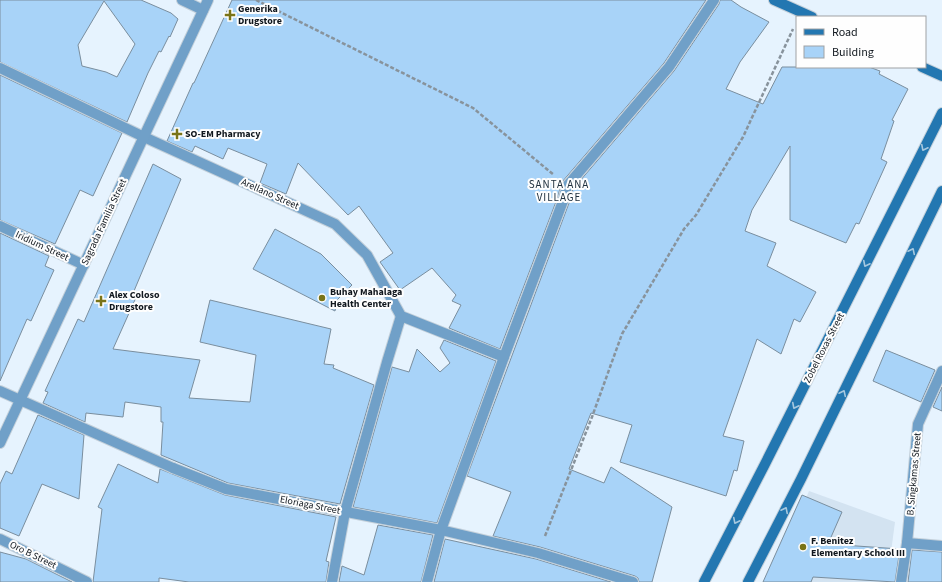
<svg xmlns="http://www.w3.org/2000/svg" width="942" height="582" viewBox="0 0 942 582" font-family="'Source Sans 3',sans-serif">
	<style>
		.built { fill: #d3e3f1 }
		.building { fill: #a8d3f8; stroke: #7a8e9e; fill-rule: evenodd }
		.lines { fill: none; stroke-linecap: round; stroke-linejoin: round }
		.service-casing { stroke: #c4d0da; stroke-width: 12 }
		.pedestrian-casing { stroke: #c4d0da; stroke-width: 12 }
		.minor-casing { stroke: #c4d0da; stroke-width: 12 }
		.secondary-casing { stroke: #c4d0da; stroke-width: 12 }
		.path { stroke: #88939c; stroke-width: 2.5; stroke-dasharray: 4 2; stroke-linecap: butt }
		.service { stroke: #70a0c8; stroke-width: 10 }
		.pedestrian { stroke: #70a0c8; stroke-width: 10 }
		.minor { stroke: #70a0c8; stroke-width: 10 }
		.secondary { stroke: #2377b1; stroke-width: 10 }
		.oneway { stroke: #a6c8df }
		.poi-dot { fill: #797418; stroke: #fefefe; stroke-width: 1.5 }
		.labels { text-anchor: middle; dominant-baseline: central; stroke-width: 4; stroke-linejoin: round; paint-order: stroke }
		.poi-label { font-size: 10px; font-weight: bold; fill: #10171e; stroke: #fefefe; text-anchor: start }
		.street-label { font-size: 10px; fill: #10171e; stroke: #fefefe }
		.neighbourhood-label { font-size: 11px; letter-spacing: 1px; fill: #20313f; stroke: #fefefe }
	</style>
	<rect width="100%" height="100%" fill="#e6f3fe"/>
	<path class="built" d="M 809,491 L 895,522 L 887,582 L 770,582 Z"/>
	<g class="building">
		<path d="M 0,0 L 141,0 L 171,13 L 178,19 L 170,37 L 169,36 L 161,52 L 159,51 L 148,73 L 127,122 L 0,62 ZM 104,1 L 135,44 L 117,77 L 106,72 L 82,66 L 78,45 Z"/>
		<path d="M 232,0 L 706,0 L 664,63 L 562,182 L 557,199 L 500,349 L 449,328 L 461,305 L 452,301 L 456,295 L 432,268 L 400,290 L 380,262 L 393,253 L 359,206 L 348,215 L 298,163 L 286,194 L 260,183 L 267,164 L 228,148 L 223,159 L 195,146 L 192,152 L 167,141 L 193,83 L 194,83 Z"/>
		<path d="M 720,0 L 731,0 L 741,7 L 769,22 L 740,62 L 726,89 L 763,104 L 782,67 L 869,67 L 880,71 L 879,74 L 908,89 L 892,120 L 894,121 L 881,159 L 887,162 L 859,224 L 856,223 L 846,243 L 790,220 L 790,146 L 752,210 L 745,231 L 776,243 L 767,266 L 816,292 L 800,322 L 794,319 L 781,354 L 757,339 L 723,436 L 744,441 L 737,471 L 734,470 L 726,496 L 620,462 L 632,425 L 591,413 L 569,469 L 604,483 L 611,467 L 672,507 L 652,582 L 639,582 L 638,578 L 635,576 L 540,547 L 493,536 L 511,492 L 467,476 L 569,203 L 573,189 L 674,71 L 719,4 Z"/>
		<path d="M 0,75 L 122,133 L 93,196 L 80,190 L 55,244 L 0,220 Z"/>
		<path d="M 153,164 L 181,179 L 134,291 L 138,293 L 113,349 L 200,360 L 189,398 L 250,402 L 256,355 L 200,342 L 210,300 L 331,329 L 324,364 L 334,365 L 333,368 L 374,385 L 340,504 L 228,483 L 161,455 L 163,422 L 161,422 L 161,407 L 125,402 L 123,417 L 86,413 L 85,422 L 43,403 L 48,392 L 45,391 L 78,319 L 84,322 Z"/>
		<path d="M 275,229 L 321,254 L 352,285 L 337,300 L 335,311 L 253,269 Z"/>
		<path d="M 0,233 L 49,256 L 45,266 L 54,270 L 31,321 L 27,319 L 0,381 Z"/>
		<path d="M 444,340 L 496,361 L 437,523 L 353,507 L 392,367 L 409,372 L 417,349 L 440,372 L 450,363 L 440,348 Z"/>
		<path d="M 886,350 L 935,370 L 921,402 L 873,381 Z"/>
		<path d="M 942,387 L 942,411 L 933,407 Z"/>
		<path d="M 38,415 L 84,435 L 79,499 L 42,484 L 19,536 L 0,528 L 0,484 L 6,471 L 12,474 Z"/>
		<path d="M 118,464 L 158,483 L 160,469 L 225,495 L 336,517 L 326,561 L 329,562 L 326,582 L 189,582 L 159,578 L 159,582 L 93,582 L 102,509 L 98,507 Z"/>
		<path d="M 802,495 L 842,512 L 828,544 L 900,549 L 895,582 L 813,577 L 811,582 L 763,582 Z"/>
		<path d="M 378,525 L 433,535 L 421,582 L 339,582 L 342,566 L 364,575 Z"/>
		<path d="M 445,539 L 536,559 L 611,582 L 434,582 Z"/>
		<path d="M 912,550 L 942,552 L 942,582 L 908,582 Z"/>
		<path d="M 0,552 L 26,559 L 72,582 L 0,582 Z"/>
	</g>
	<g class="lines">
		<defs>
			<path id="service" d="M 907,543 L 918,424 L 942,371"/>
			<g id="pedestrian">
				<path d="M 173,468 L 226,489 L 441,530 L 538,553 L 633,582"/>
				<path d="M 332,582 L 345,512 L 387,362 L 401,316"/>
				<path d="M 427,582 L 441,530 L 504,357 L 563,201 L 567,186"/>
			</g>
			<g id="minor">
				<path d="M 182,0 L 203,10"/>
				<path d="M 0,68 L 144,137 L 335,224 L 367,255 L 401,316 L 504,357"/>
				<path d="M 567,186 L 669,67 L 714,0"/>
				<path d="M 0,226 L 84,265"/>
				<path d="M 0,391 L 173,468"/>
				<path d="M 0,443 L 208,0"/>
				<path d="M 0,539 L 87,582"/>
				<path d="M 901,582 L 907,543 L 942,546"/>
			</g>
			<g id="secondary">
				<path d="M 774,0 L 812,17"/>
				<path d="M 922,67 L 942,76"/>
				<path d="M 704,582 L 765,464 L 942,113"/>
				<path d="M 748,582 L 801,479 L 942,191"/>
			</g>
		</defs>
		<use href="#service" class="service-casing"/>
		<use href="#pedestrian" class="pedestrian-casing"/>
		<use href="#minor" class="minor-casing"/>
		<use href="#secondary" class="secondary-casing"/>
		<g class="path">
			<path d="M 256,0 L 473,108 L 554,175"/>
			<path d="M 545,536 L 592,417 L 622,334 L 684,229 L 696,215 L 743,137 L 793,29"/>
		</g>
		<use href="#service" class="service"/>
		<use href="#pedestrian" class="pedestrian"/>
		<use href="#minor" class="minor"/>
		<use href="#secondary" class="secondary"/>
	</g>
	<defs><path id="oneway-chevron" d="M-2-3.5L2.5 0L-2 3.5" fill="none" stroke-width="1.6" stroke-linecap="round" stroke-linejoin="round"/></defs>
	<g class="oneway">
		<use href="#oneway-chevron" transform="translate(924 148) rotate(117)"/>
		<use href="#oneway-chevron" transform="translate(912 251) rotate(-64)"/>
		<use href="#oneway-chevron" transform="translate(866 264) rotate(117)"/>
		<use href="#oneway-chevron" transform="translate(843 393) rotate(-64)"/>
		<use href="#oneway-chevron" transform="translate(795 406) rotate(117)"/>
		<use href="#oneway-chevron" transform="translate(785 510) rotate(-63)"/>
		<use href="#oneway-chevron" transform="translate(736 521) rotate(117)"/>
	</g>
	<g class="poi-dot">
		<path d="M228 9h4v4h4v4h-4v4h-4v-4h-4v-4h4z"/>
		<path d="M175 128h4v4h4v4h-4v4h-4v-4h-4v-4h4z"/>
		<circle cx="322" cy="298" r="4"/>
		<path d="M99 295h4v4h4v4h-4v4h-4v-4h-4v-4h4z"/>
		<circle cx="803" cy="547" r="4"/>
	</g>
	<g class="labels">
		<g class="poi-label">
			<text x="238" y="9">Generika<tspan x="238" dy="12">Drugstore</tspan></text>
			<text x="185" y="134">SO-EM Pharmacy</text>
			<text x="330" y="292">Buhay Mahalaga<tspan x="330" dy="12">Health Center</tspan></text>
			<text x="109" y="295">Alex Coloso<tspan x="109" dy="12">Drugstore</tspan></text>
			<text x="811" y="541">F. Benitez<tspan x="811" dy="12">Elementary School III</tspan></text>
		</g>
		<g class="street-label">
			<text transform="translate(270 194) rotate(24)">Arellano Street</text>
			<text transform="translate(104 222) rotate(-65)">Sagrada Familia Street</text>
			<text transform="translate(42 246) rotate(25)">Iridium Street</text>
			<text transform="translate(824 348) rotate(-63)">Zobel Roxas Street</text>
			<text transform="translate(914 474) rotate(-85)">B. Singkamas Street</text>
			<text transform="translate(310 505) rotate(11)">Eloriaga Street</text>
			<text transform="translate(33 555) rotate(26)">Oro B Street</text>
		</g>
		<g class="neighbourhood-label">
			<text x="559" y="184">SANTA ANA<tspan x="559" dy="13">VILLAGE</tspan></text>
		</g>
	</g>
	<rect x="796" y="16" width="130" height="52" fill="#fefefe" stroke="#9fa2a4"/>
	<rect x="804" y="29" width="20" height="6" fill="#2377b1" stroke="#9fa2a4"/>
	<text x="832" y="36" font-size="12" fill="#10171e">Road</text>
	<rect x="804" y="46" width="20" height="12" fill="#a8d3f8" stroke="#9fa2a4"/>
	<text x="832" y="56" font-size="12" fill="#10171e">Building</text>
</svg>
